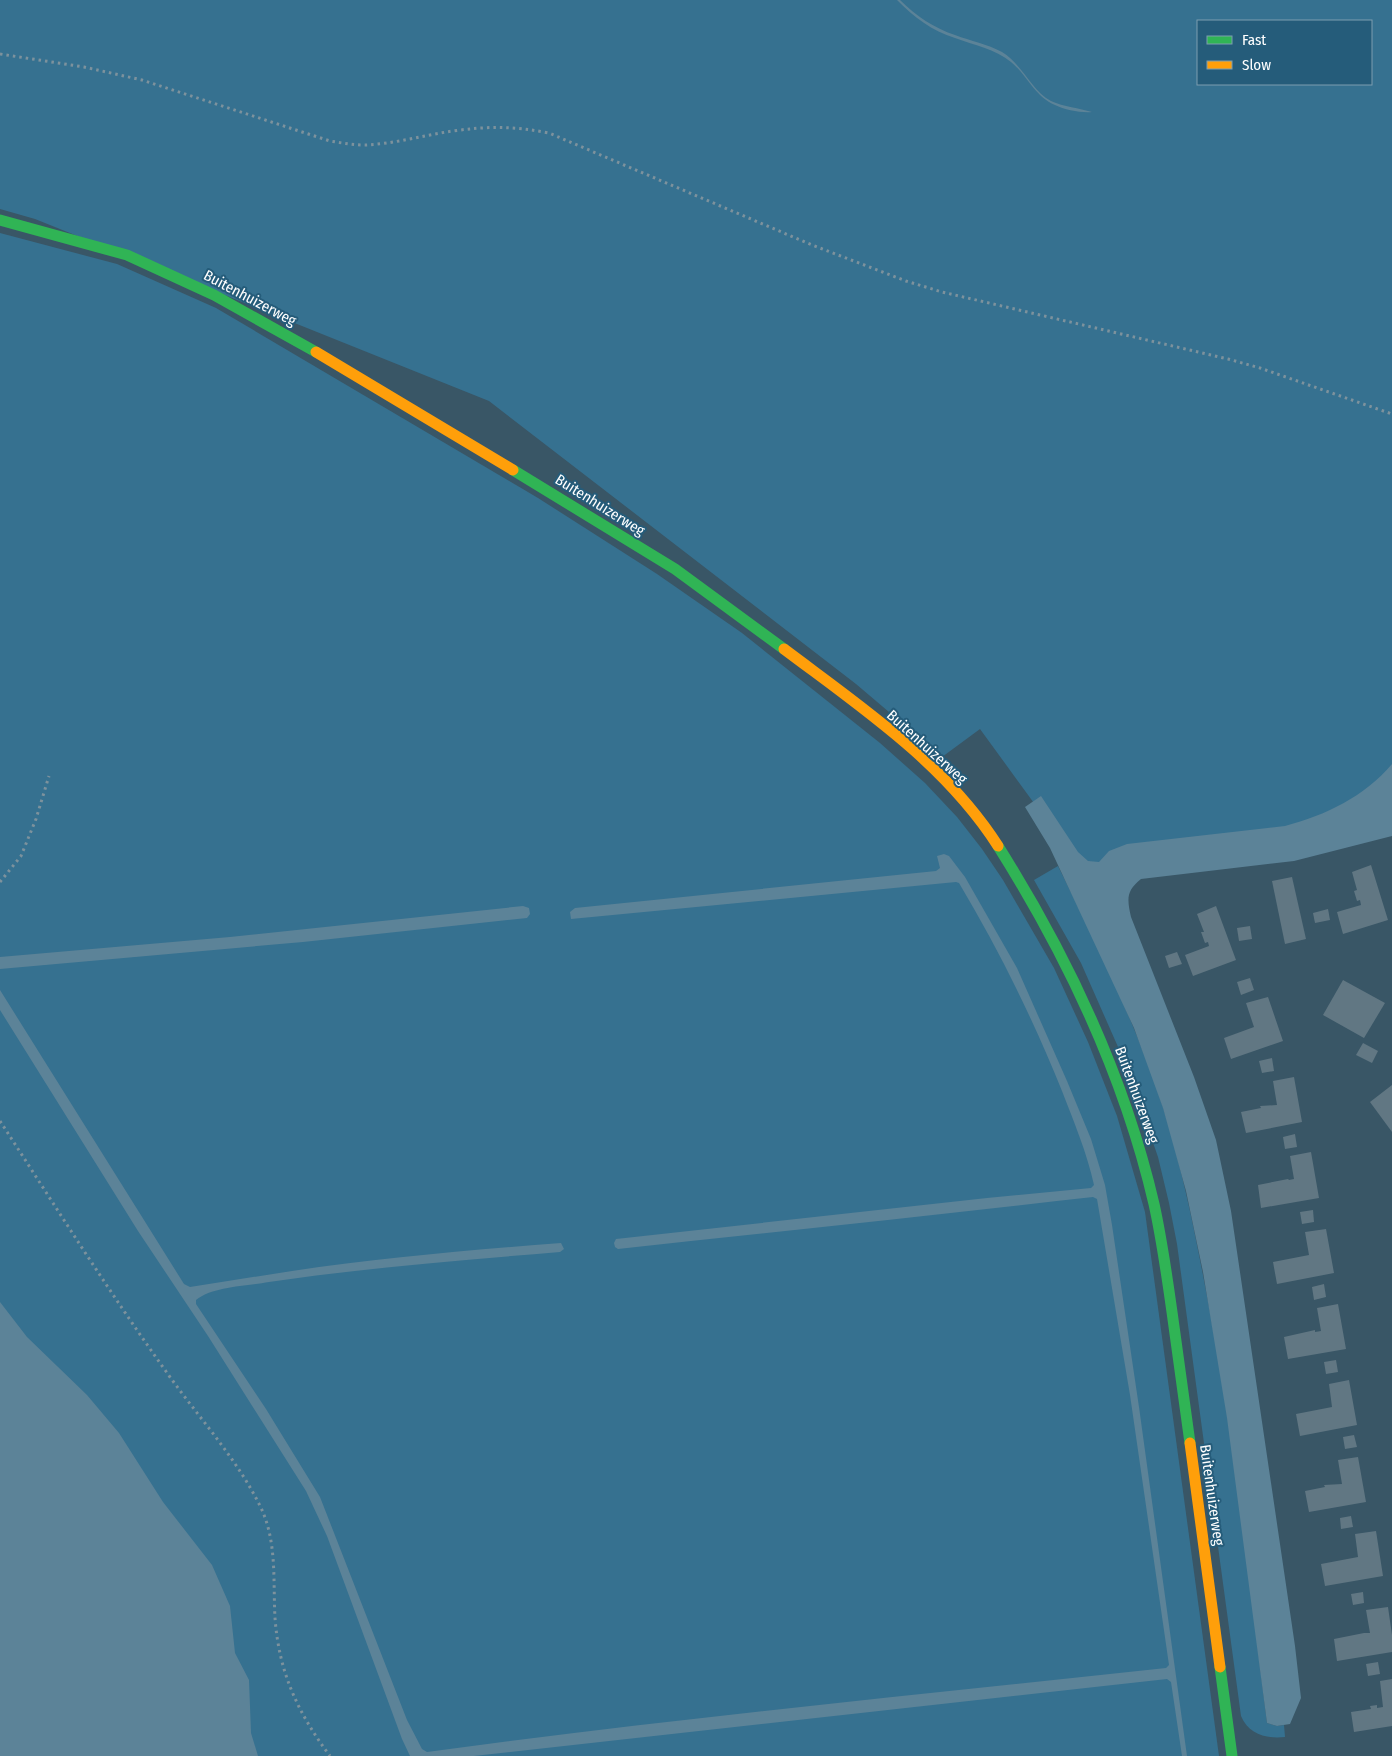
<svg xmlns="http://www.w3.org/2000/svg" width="1392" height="1756" viewBox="0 0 1392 1756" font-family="'Fira Sans Condensed',sans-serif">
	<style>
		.green { fill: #367190; fill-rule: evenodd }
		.water { fill: #5c8398 }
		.building { fill: #617783 }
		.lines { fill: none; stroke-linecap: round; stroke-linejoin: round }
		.path { stroke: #7d929d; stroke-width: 3; stroke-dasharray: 2.5 4; stroke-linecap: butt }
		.fast { stroke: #30b455; stroke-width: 11 }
		.slow { stroke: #ff9f0a; stroke-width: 11 }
		.labels { text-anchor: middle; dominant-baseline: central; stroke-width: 4; stroke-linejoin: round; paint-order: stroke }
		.street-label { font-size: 15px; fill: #fff; stroke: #255c7a }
	</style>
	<rect width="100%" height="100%" fill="#395666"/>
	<g class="green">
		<path d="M 0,0 L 1392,0 L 1392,796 L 1379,807 L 1098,877 L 1039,810 L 980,729 L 942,757 L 856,684 L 489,401 L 35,219 L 0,209 ZM 1198,21 L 1371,21 L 1371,84 L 1198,84 Z"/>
		<path d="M 0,233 L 117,264 L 216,308 L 538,498 L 657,574 L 742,633 L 880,743 L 925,783 L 957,817 L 982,849 L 1003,880 L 1054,968 L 1088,1042 L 1117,1116 L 1145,1212 L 1219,1756 L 0,1756 Z"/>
		<path d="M 1058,866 C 1097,944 1136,1024 1163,1107 C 1184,1174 1197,1243 1210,1312 C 1235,1448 1250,1586 1267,1723 L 1277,1726 L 1284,1725 L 1285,1737 C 1267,1739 1249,1735 1241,1716 L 1177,1244 L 1169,1203 L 1158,1157 L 1126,1065 L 1081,963 L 1034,880 Z"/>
	</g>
	<g class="water">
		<path d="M 897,0 L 900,0 C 916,16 934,28 955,35 C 971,41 987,44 1002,52 C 1023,65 1031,90 1051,101 C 1064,107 1079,108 1092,112 C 1081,113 1065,110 1055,105 C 1035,97 1027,75 1011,62 C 995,49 974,45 955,38 C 932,31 914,17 897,0 Z"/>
		<path d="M 1392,764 L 1392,836 L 1294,861 L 1141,879 C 1126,891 1127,899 1131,917 L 1194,1077 L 1216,1140 L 1231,1211 L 1295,1646 L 1301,1698 L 1290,1724 L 1277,1726 L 1267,1723 L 1227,1418 L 1203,1272 L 1186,1191 L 1163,1108 L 1134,1028 L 1050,848 L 1025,807 L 1041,796 L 1078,852 L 1088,861 L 1099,862 L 1109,851 L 1127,844 L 1285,826 C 1326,815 1364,797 1392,764 Z"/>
		<path d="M 944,854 L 949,856 L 965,877 L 1017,968 L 1067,1081 L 1091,1139 L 1105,1185 L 1112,1225 L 1139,1407 L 1187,1756 L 1182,1756 L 1171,1682 L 1167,1679 L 474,1756 L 410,1756 L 402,1739 L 327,1536 L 306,1491 L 208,1336 L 138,1231 L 0,1010 L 0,990 L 184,1284 L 190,1287 C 224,1282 258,1276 292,1271 C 381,1258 471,1250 561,1243 L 564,1249 L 560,1252 C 463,1260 365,1268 269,1282 C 247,1286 213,1286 196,1300 L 196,1304 L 266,1409 L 320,1497 L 407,1720 L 422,1749 L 427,1752 C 673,1718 920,1695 1166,1668 L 1169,1665 L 1130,1395 L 1097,1199 L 1093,1197 C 935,1215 776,1232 618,1249 L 615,1247 L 614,1243 L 616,1239 L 987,1198 L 1091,1188 L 1094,1185 C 1087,1153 1074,1122 1062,1091 C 1033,1019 999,950 959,883 L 956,882 L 571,919 L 570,912 L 575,908 L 936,871 L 940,868 L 937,856 Z"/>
		<path d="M 523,906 L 529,908 L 530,914 L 527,918 L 303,942 L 0,969 L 0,957 L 230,937 Z"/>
		<path d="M 0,1302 L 27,1337 L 87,1395 L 119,1433 L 163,1502 L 212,1565 L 230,1606 L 235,1653 L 249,1680 L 251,1733 L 258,1756 L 0,1756 Z"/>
	</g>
	<g class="building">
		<path d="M 1371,865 L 1388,920 L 1343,934 L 1337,912 L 1361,905 L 1360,900 L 1357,901 L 1354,891 L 1357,890 L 1352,872 Z"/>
		<path d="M 1292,877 L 1306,939 L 1285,944 L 1272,881 Z"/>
		<path d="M 1216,906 L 1236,960 L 1193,976 L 1185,955 L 1209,946 L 1208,942 L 1205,943 L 1201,932 L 1204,932 L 1197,914 Z"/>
		<path d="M 1328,909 L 1330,920 L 1315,923 L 1313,913 Z"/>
		<path d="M 1250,926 L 1252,939 L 1239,941 L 1237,928 Z"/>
		<path d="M 1177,952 L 1182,964 L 1169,968 L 1165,956 Z"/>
		<path d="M 1250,978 L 1254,990 L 1241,995 L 1237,982 Z"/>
		<path d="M 1343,980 L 1385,1003 L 1364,1038 L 1323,1015 Z"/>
		<path d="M 1268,997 L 1283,1041 L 1231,1059 L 1224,1038 L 1254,1027 L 1246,1003 Z"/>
		<path d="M 1363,1043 L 1378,1051 L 1372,1063 L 1356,1055 Z"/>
		<path d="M 1272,1058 L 1274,1071 L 1262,1073 L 1259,1061 Z"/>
		<path d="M 1294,1077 L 1302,1122 L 1246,1133 L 1241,1112 L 1261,1108 L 1260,1106 L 1277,1105 L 1273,1081 Z"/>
		<path d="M 1392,1085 L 1392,1132 L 1370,1102 Z"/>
		<path d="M 1295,1134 L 1297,1147 L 1285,1149 L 1283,1137 Z"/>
		<path d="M 1311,1152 L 1319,1198 L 1261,1208 L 1258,1185 L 1288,1179 L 1289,1180 L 1294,1179 L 1290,1156 Z"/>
		<path d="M 1313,1210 L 1314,1222 L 1302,1224 L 1300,1212 Z"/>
		<path d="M 1326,1229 L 1334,1273 L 1277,1284 L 1273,1262 L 1309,1255 L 1305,1232 Z"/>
		<path d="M 1324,1284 L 1326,1297 L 1314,1300 L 1312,1287 Z"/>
		<path d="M 1338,1304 L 1346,1349 L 1288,1359 L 1284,1337 L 1315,1330 L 1315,1332 L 1321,1331 L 1317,1308 Z"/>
		<path d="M 1336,1360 L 1338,1372 L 1326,1374 L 1324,1362 Z"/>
		<path d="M 1349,1380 L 1357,1425 L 1300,1436 L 1296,1414 L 1332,1407 L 1329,1384 Z"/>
		<path d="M 1354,1435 L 1357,1447 L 1345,1449 L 1343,1437 Z"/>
		<path d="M 1358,1457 L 1366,1502 L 1309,1512 L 1305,1491 L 1325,1487 L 1324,1485 L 1342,1484 L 1338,1460 Z"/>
		<path d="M 1351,1516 L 1353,1527 L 1341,1529 L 1340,1518 Z"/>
		<path d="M 1376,1531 L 1383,1576 L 1325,1586 L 1321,1564 L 1358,1557 L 1355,1534 Z"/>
		<path d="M 1363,1592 L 1364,1603 L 1353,1605 L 1351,1594 Z"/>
		<path d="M 1388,1607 L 1392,1635 L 1392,1652 L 1337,1661 L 1334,1639 L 1364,1633 L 1370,1633 L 1366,1610 Z"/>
		<path d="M 1378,1662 L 1380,1674 L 1368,1676 L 1366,1664 Z"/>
		<path d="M 1392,1679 L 1392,1726 L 1354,1732 L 1351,1712 L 1371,1709 L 1370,1706 L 1377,1705 L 1377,1708 L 1383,1707 L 1380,1681 Z"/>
	</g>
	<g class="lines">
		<g class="path">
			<path d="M 0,54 L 84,67 L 142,80 L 330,141 C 342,143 353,145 365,145 C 394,144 424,135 453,131 C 488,126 514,126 549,133 L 812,245 L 906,281 L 942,292 L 1228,359 L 1260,368 L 1392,414"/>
			<path d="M 0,882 L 21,856 L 36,819 L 49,776"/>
			<path d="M 0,1121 C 54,1204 107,1289 165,1370 C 197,1416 238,1459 262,1510 C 277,1544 273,1582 275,1618 C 279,1673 298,1713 330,1756"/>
		</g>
		<g class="fast">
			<path d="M 0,220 L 127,255 L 214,295 L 316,352"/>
			<path d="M 513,470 L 675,569 L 784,649"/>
			<path d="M 998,846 C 1068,957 1124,1075 1154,1204 C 1162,1240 1167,1276 1172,1312 C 1178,1356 1184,1399 1190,1443"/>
			<path d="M 1220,1667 L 1232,1756"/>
		</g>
		<g class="slow">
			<path d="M 316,352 L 513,470"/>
			<path d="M 784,649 C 861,707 945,763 998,846"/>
			<path d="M 1190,1443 L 1220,1667"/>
		</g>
	</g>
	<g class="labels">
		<g class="street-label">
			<text transform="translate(250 298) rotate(28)">Buitenhuizerweg</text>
			<text transform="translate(600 505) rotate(32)">Buitenhuizerweg</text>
			<text transform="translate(927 747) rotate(42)">Buitenhuizerweg</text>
			<text transform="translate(1137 1095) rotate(70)">Buitenhuizerweg</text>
			<text transform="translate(1212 1495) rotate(82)">Buitenhuizerweg</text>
		</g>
	</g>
	<rect x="1197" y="20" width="175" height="65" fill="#255c7a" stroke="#7c9daf"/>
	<rect x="1207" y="36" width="25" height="8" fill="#30b455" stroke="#7c9daf"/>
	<text x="1242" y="45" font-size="15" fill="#ffffff">Fast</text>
	<rect x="1207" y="61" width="25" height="8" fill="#ff9f0a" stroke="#7c9daf"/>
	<text x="1242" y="70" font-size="15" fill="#ffffff">Slow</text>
</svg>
